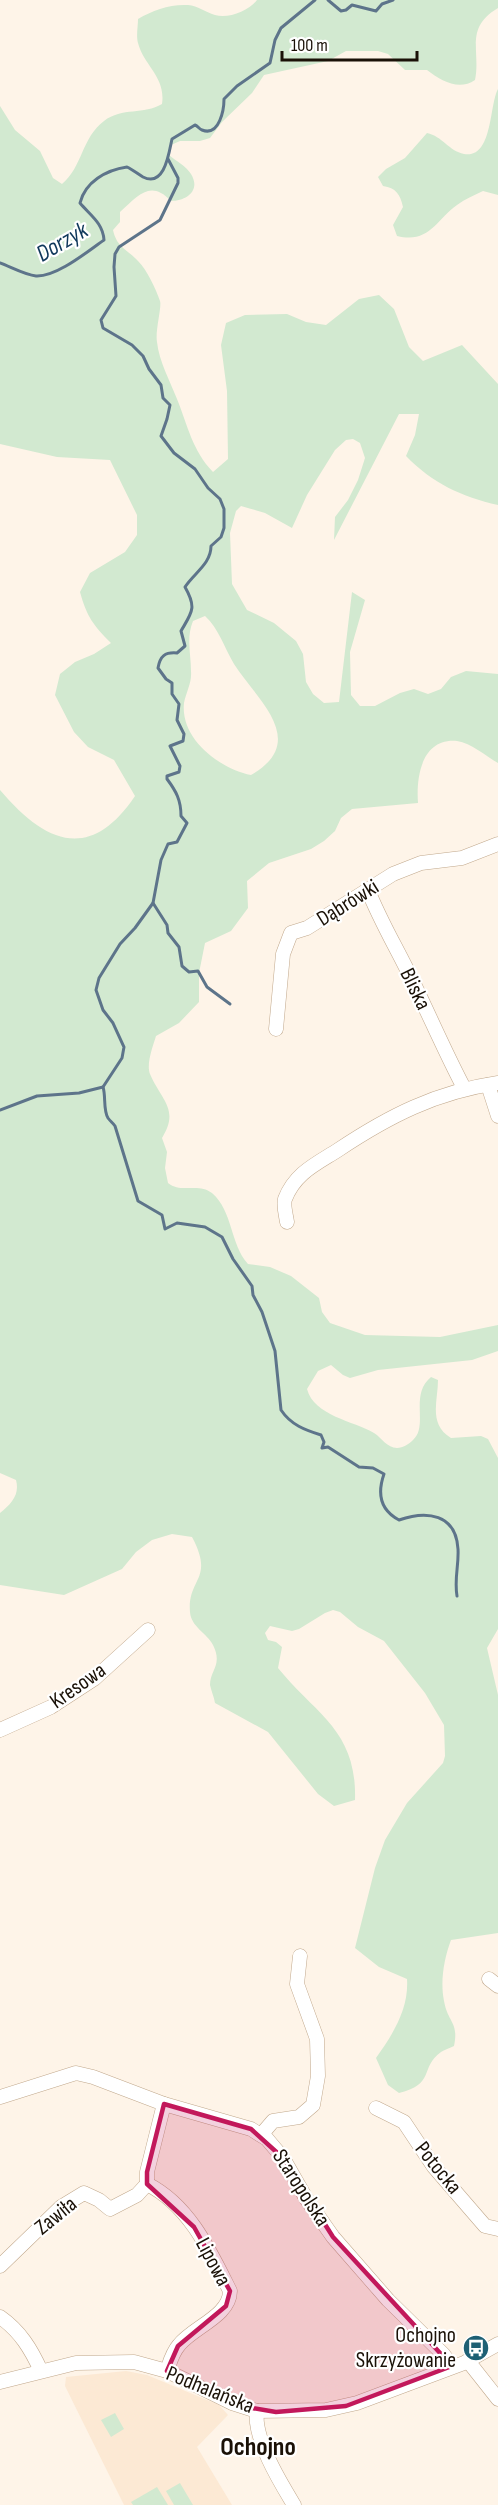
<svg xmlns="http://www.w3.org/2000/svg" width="498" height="2505" viewBox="0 0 498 2505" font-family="'Sofia Sans Condensed',sans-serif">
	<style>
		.built { fill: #fce9d4 }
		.green { fill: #d2e9d0; fill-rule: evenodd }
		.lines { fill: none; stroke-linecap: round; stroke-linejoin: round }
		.stream { stroke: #5d748a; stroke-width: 3 }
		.minor-casing { stroke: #c1a88c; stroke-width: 15 }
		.minor { stroke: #fff; stroke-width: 14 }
		.marked { fill: #c2185b; fill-opacity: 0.2; stroke: #c2185b; stroke-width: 4.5; stroke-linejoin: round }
		.labels { text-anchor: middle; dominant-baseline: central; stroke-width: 4.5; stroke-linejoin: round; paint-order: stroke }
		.street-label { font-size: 22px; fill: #1a1107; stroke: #fff }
		.poi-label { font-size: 22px; fill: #1a1107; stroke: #fff; text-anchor: end }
		.water-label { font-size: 24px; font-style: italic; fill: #0e375a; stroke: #fff }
		.quarter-label { font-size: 26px; font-weight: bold; fill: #1a1107; stroke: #fff }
	</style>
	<rect width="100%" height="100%" fill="#fef4e8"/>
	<path class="built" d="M 126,2371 L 147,2375 L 219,2405 L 228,2415 L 197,2447 L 232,2505 L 124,2505 L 65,2386 L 66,2377 Z"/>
	<g class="green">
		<path d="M 257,0 L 498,0 L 498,8 C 464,28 481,51 475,80 C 459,91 441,81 427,70 L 405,70 L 388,54 L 378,51 L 346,51 L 328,61 L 264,75 L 252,93 L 222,122 L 210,138 L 200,141 L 180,141 L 171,145 L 169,155 C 176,161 186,166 191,174 C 201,190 187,201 171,201 C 150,179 138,196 120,212 L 120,222 L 113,230 C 117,248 127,249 138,261 C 147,270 156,289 160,301 C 162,307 155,331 157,342 C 159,361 170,381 177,399 C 188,426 192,450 213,472 L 228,459 L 227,391 L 221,345 L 226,323 L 245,315 L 287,314 L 306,322 L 326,325 L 359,299 L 379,295 L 394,309 L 409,347 L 423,361 L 462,345 L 498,384 L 498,505 C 462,497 432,483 406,456 L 415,435 L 419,414 L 399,414 L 334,540 L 335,517 L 348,500 L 358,480 L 365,458 L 360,443 L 353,439 L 346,440 L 335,450 L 307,495 L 292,528 L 265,513 L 241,506 L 236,511 L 230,533 L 232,584 L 247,610 L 274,623 L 296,641 L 303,654 L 306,682 L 313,694 L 324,703 L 339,702 L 352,592 L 365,600 L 350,652 L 351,695 L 360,706 L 375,706 L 400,693 L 414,689 L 428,694 L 441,689 L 451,677 L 466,671 L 498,674 L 498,763 C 486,756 471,743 457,741 C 422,738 416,776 418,803 L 352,809 L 341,818 L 335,831 L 324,841 L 311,849 L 269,863 L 247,881 L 248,908 L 231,931 L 205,943 L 199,973 L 199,1002 L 179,1023 L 156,1036 C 153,1046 146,1064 150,1074 C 161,1100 180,1109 162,1138 L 167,1152 L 165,1168 L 168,1183 C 182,1194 198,1182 212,1193 C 233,1211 230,1244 248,1264 L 270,1267 L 291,1276 L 319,1298 L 322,1312 L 330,1323 L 365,1335 L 440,1337 L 498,1325 L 498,1351 L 472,1360 L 378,1370 L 350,1378 L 343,1375 L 331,1365 L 318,1371 L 307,1389 C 314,1416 354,1421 374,1433 C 382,1438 387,1448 397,1448 C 403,1448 409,1444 413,1440 C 429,1426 409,1395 431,1377 L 438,1380 C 438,1401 428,1424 451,1438 L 481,1436 L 488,1439 L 498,1458 L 498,1629 L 487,1648 L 498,1695 L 498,1933 L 451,1940 C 444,1959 440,1981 444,2001 C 448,2023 459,2022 454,2046 C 450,2048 444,2050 441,2052 C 419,2068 436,2084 399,2093 L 388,2085 L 376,2058 C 393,2034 409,2009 407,1979 L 379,1967 L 355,1948 L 375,1868 L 385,1840 L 407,1803 L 443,1763 L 445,1756 L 444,1725 L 425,1693 L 384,1641 L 358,1627 L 340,1612 L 333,1610 L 325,1613 L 299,1629 L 292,1631 L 270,1626 L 265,1633 L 268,1640 L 276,1642 L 282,1647 L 278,1668 C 316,1715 357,1730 355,1800 L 334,1806 L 318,1794 L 268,1732 L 215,1703 C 214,1697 211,1690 210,1685 C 210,1670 223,1665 213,1645 C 207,1633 191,1627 190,1612 C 187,1578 215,1580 192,1537 L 172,1534 L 152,1540 L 136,1552 L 122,1569 L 64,1595 L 0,1585 L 0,1513 C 11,1504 20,1495 16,1480 L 0,1473 L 0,790 C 45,843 90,863 135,796 L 114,760 L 88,747 L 74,732 L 55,695 L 60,674 L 75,662 L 94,654 L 111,643 C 93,625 87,617 80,592 L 90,573 L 125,552 L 137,535 L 137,515 L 110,460 L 57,457 L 0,444 L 0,106 L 15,130 L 40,151 L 53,178 L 62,184 C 82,168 82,137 104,121 C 122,107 144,115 162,104 C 166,77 144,66 138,43 C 136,36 138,26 138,19 C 153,10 170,4 188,5 C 198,6 205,12 215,15 C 228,19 249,11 257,0 ZM 205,616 C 219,629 224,647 234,664 C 257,700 310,741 251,775 C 220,769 180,739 184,703 C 186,692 192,683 191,671 C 191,654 186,638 193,621 Z"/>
		<path d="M 498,89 L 498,195 L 483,191 C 475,195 465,199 457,205 C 436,220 429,244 397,236 L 393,225 L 403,207 C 400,194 396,188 383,186 L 378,177 L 386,169 L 405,158 L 427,133 C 442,136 449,151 464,154 C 493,159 489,105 498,89 Z"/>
		<path d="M 115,2413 L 124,2429 L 111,2437 L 101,2420 Z"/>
		<path d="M 180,2483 L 193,2505 L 174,2505 L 166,2491 Z"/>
		<path d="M 157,2487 L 168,2505 L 133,2505 L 131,2502 Z"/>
	</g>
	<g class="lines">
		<g class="stream">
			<path d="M 328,0 L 341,11 L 346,10 L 352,5 L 376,11 L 382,4 L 393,0"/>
			<path d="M 0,263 C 11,267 25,275 36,276 C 57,277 88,251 104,240 C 103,223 90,215 80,203 C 85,182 106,170 127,167 C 133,170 138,174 143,177 C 165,188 169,152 172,139 L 195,125 C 198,126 199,129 202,130 C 220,137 224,108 224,99 L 237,86 L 270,63 L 275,40 L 281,28 L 315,0"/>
			<path d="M 153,903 L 167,925 L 168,933 L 179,947 L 182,966 L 189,972 L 198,971 L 207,987 L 230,1004"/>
			<path d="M 103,1087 C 106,1096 103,1110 108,1118 C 110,1121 113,1123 115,1126 L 138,1201 L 162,1215 L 165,1229 L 177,1223 L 205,1227 L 222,1237 L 233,1259 L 252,1286 L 253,1295 L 262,1312 L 275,1351 L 281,1410 C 291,1425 305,1430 321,1435 L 324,1442 L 322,1448 L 328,1447 L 359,1467 L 373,1468 L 384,1474 C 377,1494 380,1510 399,1520 C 427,1510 456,1514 458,1549 C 459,1566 454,1578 457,1596"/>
			<path d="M 0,1110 L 37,1096 L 79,1093 L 103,1087 L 122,1058 L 124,1047 L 113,1023 L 103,1010 L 96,990 L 99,978 L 120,944 L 135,928 L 153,903 L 161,860 L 168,844 L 177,842 L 187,823 L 181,816 C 181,800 176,791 167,779 L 167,776 L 179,772 L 180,766 L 170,746 L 183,741 L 184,734 L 177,720 L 179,704 L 172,694 L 172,683 L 166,679 L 158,668 C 160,656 165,652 177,653 L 185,646 L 181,631 C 192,612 197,608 185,587 C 194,573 211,564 211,546 L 221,537 L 224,528 L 224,509 L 220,499 L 208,488 L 195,469 L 174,453 L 161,436 L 167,419 L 170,405 L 163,398 L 161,385 L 149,369 L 143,356 L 132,345 L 103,328 L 101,320 L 116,296 L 114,267 L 115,254 L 119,247 L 160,220 L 178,183 L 178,178 L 168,159"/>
		</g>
		<defs>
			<g id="minor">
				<path d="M 368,890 C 381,923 399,952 414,984 C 431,1019 446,1054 464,1088"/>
				<path d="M 276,1029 L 283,954 L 291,933 L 307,928 L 393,874 L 421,863 L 462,858 L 498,844"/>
				<path d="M 488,1085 L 498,1116"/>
				<path d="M 287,1222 C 286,1215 283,1205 285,1199 C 295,1173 316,1164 338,1150 C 389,1116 436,1092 498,1083"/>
				<path d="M 0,1730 L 51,1707 L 94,1679 L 148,1630"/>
				<path d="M 489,1979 L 498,1986"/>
				<path d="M 0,2097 L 76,2073 L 93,2077 L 164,2104 L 251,2129 L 267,2139 L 283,2158 L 307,2200 L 333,2237 L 388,2300 L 443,2354 L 452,2366"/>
				<path d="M 376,2108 L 404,2122 L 434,2167 L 485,2226 L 498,2229"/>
				<path d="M 261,2135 L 273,2121 L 299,2117 L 313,2105 L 318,2076 L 317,2039 L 297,1984 L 300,1956"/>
				<path d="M 147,2184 C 189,2205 210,2251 230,2291 C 230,2316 193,2327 179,2345 C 172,2353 170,2362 167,2371"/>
				<path d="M 147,2184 L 147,2172 L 164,2104"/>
				<path d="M 0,2266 L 61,2207 L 84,2193 L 99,2200 L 110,2209 L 137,2195 L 147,2184"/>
				<path d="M 0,2317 C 20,2331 31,2349 41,2371"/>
				<path d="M 468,2361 L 498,2399"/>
				<path d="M 0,2382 L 76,2363 L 134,2362 L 167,2371 L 232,2403 L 257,2411 L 326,2410 L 357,2403 L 464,2363 L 498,2344"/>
				<path d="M 257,2411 C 253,2438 280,2482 294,2505"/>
			</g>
		</defs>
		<use href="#minor" class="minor-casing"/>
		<use href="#minor" class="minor"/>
	</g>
	<path class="marked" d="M 164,2104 L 251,2129 L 283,2158 L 333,2237 L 452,2366 L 346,2406 L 276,2412 L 240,2406 L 167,2371 L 178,2346 L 226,2306 L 230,2291 L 194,2227 L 147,2184 L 147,2172 Z"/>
	<defs>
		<symbol id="bus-disc" viewBox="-11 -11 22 22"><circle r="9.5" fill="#1e6074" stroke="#fff"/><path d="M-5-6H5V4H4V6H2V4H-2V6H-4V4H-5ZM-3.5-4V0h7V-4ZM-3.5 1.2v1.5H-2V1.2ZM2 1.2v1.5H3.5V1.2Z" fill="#fff"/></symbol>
	</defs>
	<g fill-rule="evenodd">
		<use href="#bus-disc" x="461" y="2333" width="30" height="30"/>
	</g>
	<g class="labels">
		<g class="street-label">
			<text transform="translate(348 903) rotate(-32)">Dąbrówki</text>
			<text transform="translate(415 989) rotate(64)">Bliska</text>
			<text transform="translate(78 1686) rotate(-35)">Kresowa</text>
			<text transform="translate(438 2168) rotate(51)">Potocka</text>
			<text transform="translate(301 2188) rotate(57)">Staropolska</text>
			<text transform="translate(56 2216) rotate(-39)">Zawiła</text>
			<text transform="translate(213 2262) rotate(62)">Lipowa</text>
			<text transform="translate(210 2390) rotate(22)">Podhalańska</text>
		</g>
		<g class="poi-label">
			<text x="456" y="2335">Ochojno<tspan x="456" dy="25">Skrzyżowanie</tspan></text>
		</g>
		<g class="water-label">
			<text transform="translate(62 242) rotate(-30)">Dorzyk</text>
		</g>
		<g class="quarter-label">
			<text x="258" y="2447">Ochojno</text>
		</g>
	</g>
	<path d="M282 51v9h135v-9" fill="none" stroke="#1a1107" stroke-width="3"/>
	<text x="291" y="51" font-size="18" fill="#1a1107" stroke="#ffffff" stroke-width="4.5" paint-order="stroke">100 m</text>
</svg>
